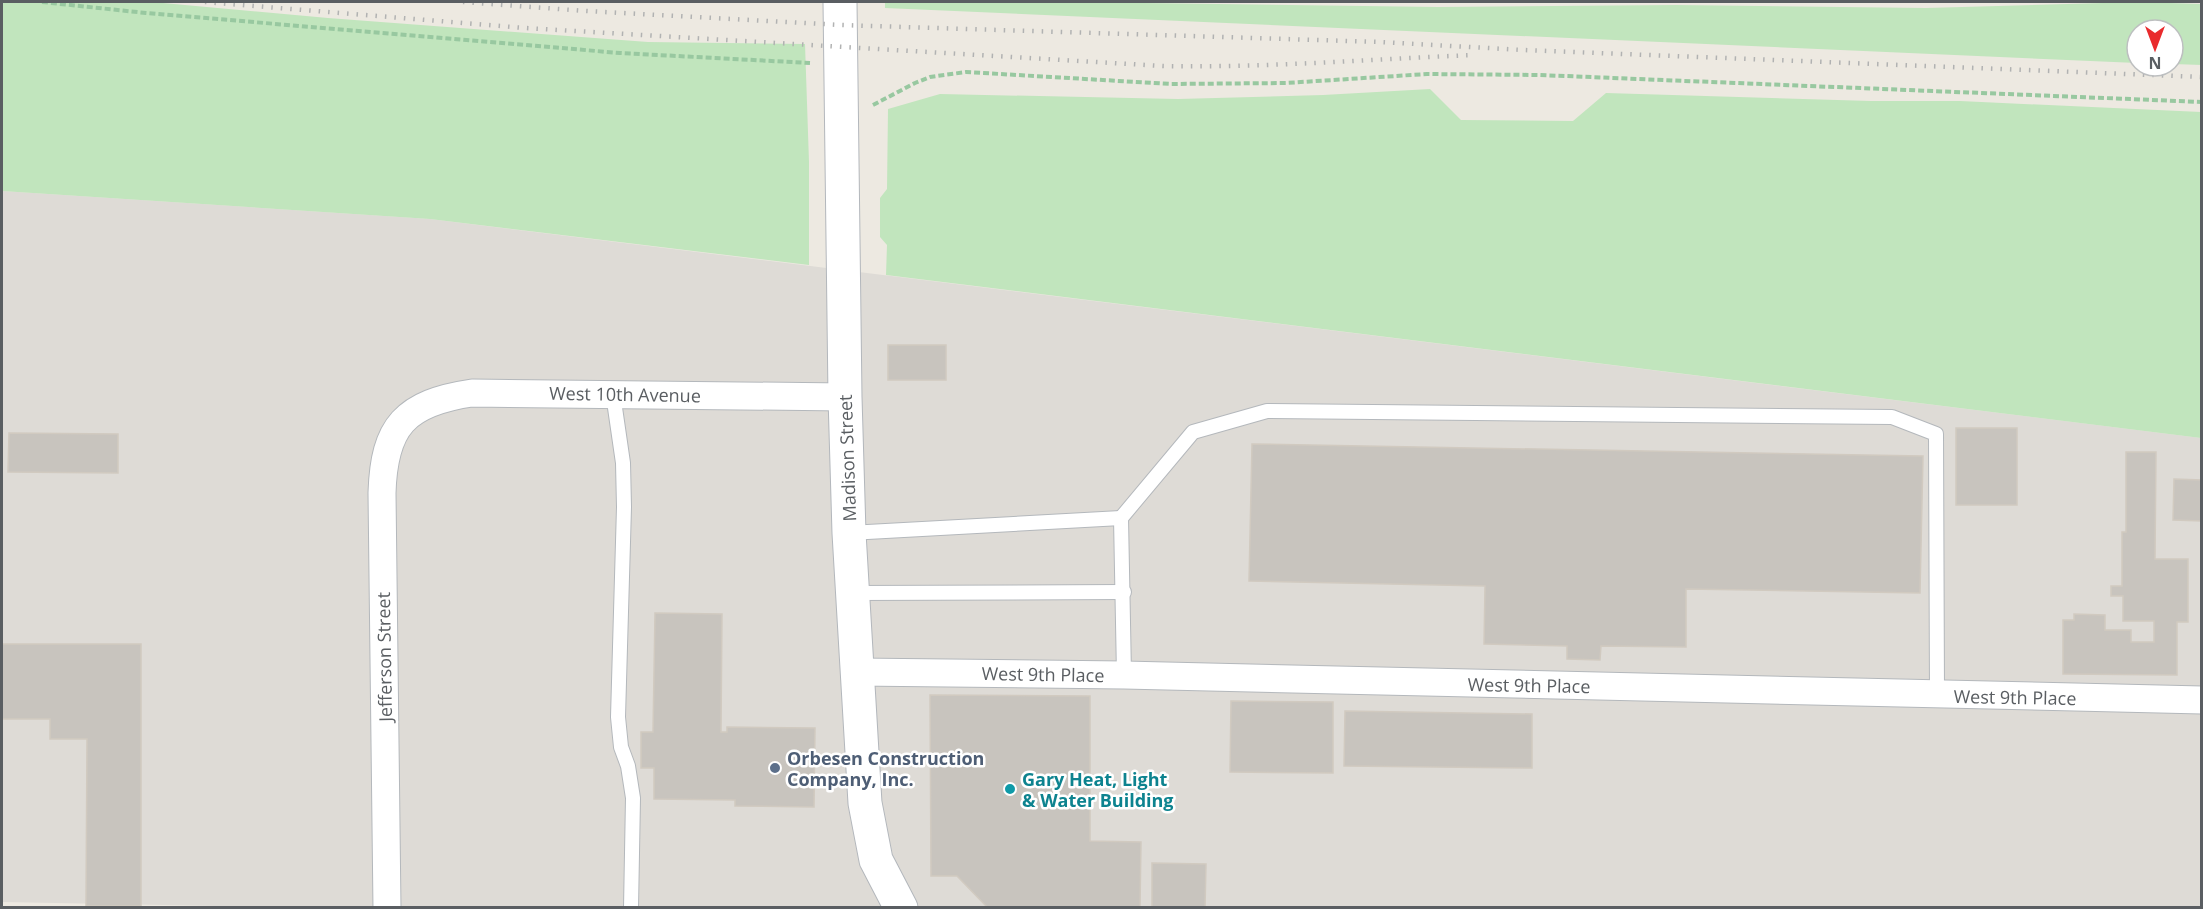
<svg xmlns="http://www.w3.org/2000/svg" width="2203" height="909" viewBox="0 0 2203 909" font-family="'Open Sans',sans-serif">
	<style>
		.industrial { fill: #dedbd6 }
		.green { fill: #c1e5bd }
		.building { fill: #c8c4be; stroke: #d1cac0; stroke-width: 1.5 }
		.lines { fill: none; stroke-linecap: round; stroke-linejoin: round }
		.lane-casing { stroke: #b4b8bc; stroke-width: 16 }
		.street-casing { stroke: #b4b8bc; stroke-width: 29 }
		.secondary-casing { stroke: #b3b7bc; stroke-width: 35 }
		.path { stroke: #98c8a0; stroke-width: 4; stroke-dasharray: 6 3; stroke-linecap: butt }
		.lane { stroke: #fff; stroke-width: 14 }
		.street { stroke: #fff; stroke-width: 27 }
		.secondary { stroke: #fff; stroke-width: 33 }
		.rail { stroke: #b1b2b2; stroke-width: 4.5; stroke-dasharray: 1.5 8; stroke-linecap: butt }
		.service-dot { fill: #5c6f8a; stroke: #fff; stroke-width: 2 }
		.culture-dot { fill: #0f9aa8; stroke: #fff; stroke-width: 2 }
		.labels { text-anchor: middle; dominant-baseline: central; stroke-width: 5; stroke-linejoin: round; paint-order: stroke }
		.street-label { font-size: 18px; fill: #5a5e62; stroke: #fff }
		.service-label { font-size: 18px; font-weight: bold; fill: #4e5e75; stroke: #fff; text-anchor: start }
		.culture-label { font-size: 18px; font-weight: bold; fill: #0d838f; stroke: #fff; text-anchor: start }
	</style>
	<rect width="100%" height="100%" fill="#ede9e1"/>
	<path class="industrial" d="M 2,191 L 430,219 L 2201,438 L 2201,907 L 325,908 L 2,902 Z"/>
	<g class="green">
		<path d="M 2,2 L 152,2 L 328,18 L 648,42 L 805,44 L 809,162 L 809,265 L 430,219 L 2,191 Z"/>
		<path d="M 885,2 L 1071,2 L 1438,7 L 1676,5 L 1926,8 L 2138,2 L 2201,4 L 2202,65 L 2173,64 L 2173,30 L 2137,30 L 2137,63 L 885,8 Z"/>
		<path d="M 1430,89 L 1461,120 L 1573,121 L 1606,93 L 1871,101 L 1960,101 L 2201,112 L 2201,438 L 886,275 L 887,245 L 880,237 L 880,198 L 887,189 L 888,109 L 940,94 L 1178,99 L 1323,95 Z"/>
	</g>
	<g class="building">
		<rect x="888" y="345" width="58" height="35"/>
		<rect x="1956" y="428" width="61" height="77"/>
		<path d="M 9,433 L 118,434 L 118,473 L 8,472 Z"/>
		<path d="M 1252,444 L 1923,456 L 1920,593 L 1686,589 L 1686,647 L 1601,646 L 1600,660 L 1567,659 L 1567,646 L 1484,644 L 1485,586 L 1249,581 Z"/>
		<path d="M 2126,452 L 2156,452 L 2155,559 L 2188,559 L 2188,622 L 2177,622 L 2177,675 L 2063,674 L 2063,620 L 2074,620 L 2074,614 L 2105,615 L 2105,630 L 2131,630 L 2131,642 L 2154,642 L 2154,621 L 2123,621 L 2123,596 L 2111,596 L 2111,586 L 2122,586 L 2122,532 L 2126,532 Z"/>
		<path d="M 2174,479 L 2202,480 L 2202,521 L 2173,520 Z"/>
		<path d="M 655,613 L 722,614 L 721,732 L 727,732 L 727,727 L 815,728 L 814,807 L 735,806 L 735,800 L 654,799 L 654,768 L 641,768 L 641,732 L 653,732 Z"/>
		<path d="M 2,644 L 141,644 L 141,906 L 86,906 L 87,739 L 50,739 L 50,719 L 2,719 Z"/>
		<path d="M 930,695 L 1090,696 L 1090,841 L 1141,842 L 1140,908 L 988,908 L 957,876 L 931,876 Z"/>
		<path d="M 1231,701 L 1333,702 L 1333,773 L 1230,772 Z"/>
		<path d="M 1345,711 L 1532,714 L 1532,768 L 1344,766 Z"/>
		<path d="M 1152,863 L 1206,864 L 1205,908 L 1152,908 Z"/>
	</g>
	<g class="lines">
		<defs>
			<g id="lane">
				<path d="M 613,394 L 623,463 L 624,507 L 618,717 L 621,747 L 628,766 L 633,798 L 631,908"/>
				<path d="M 849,533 L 1121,518"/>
				<path d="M 853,593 L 1124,592"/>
				<path d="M 1124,675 L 1121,518 L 1193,432 L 1267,411 L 1892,417 L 1936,434 L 1937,695"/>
			</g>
			<g id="street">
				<path d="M 856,672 L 1124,675 L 2202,700"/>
				<path d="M 387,908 L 382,493 C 384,426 405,403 472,393 L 845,397"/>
			</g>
			<path id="secondary" d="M 840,2 L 845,397 L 849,533 L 865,803 L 876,860 L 901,908"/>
		</defs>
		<use href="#lane" class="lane-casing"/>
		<use href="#street" class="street-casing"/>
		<use href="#secondary" class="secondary-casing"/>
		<g class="path">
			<path d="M 42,2 L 146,13 L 620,53 L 810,63"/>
			<path d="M 873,105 L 915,83 L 930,77 L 966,72 L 1171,84 L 1286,83 L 1427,74 L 1540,75 L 2202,102"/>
		</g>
		<use href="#lane" class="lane"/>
		<use href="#street" class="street"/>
		<use href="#secondary" class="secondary"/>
		<g class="rail">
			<path d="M 205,2 L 525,28 L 1163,66 C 1267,68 1371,59 1475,55"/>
			<path d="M 463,2 L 586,11 L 841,25 L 1380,42 L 1523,50 L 2202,77"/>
		</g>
	</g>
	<circle class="service-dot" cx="775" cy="768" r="6"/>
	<circle class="culture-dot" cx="1010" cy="789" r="6"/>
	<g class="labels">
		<g class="street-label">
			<text transform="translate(625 394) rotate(1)">West 10th Avenue</text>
			<text transform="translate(847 458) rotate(-92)">Madison Street</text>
			<text transform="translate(384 657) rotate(-91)">Jefferson Street</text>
			<text transform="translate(1043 674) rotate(1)">West 9th Place</text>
			<text transform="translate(1529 685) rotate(1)">West 9th Place</text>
			<text transform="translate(2015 697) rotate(1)">West 9th Place</text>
		</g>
		<g class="service-label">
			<text x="787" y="758">Orbesen Construction<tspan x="787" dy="21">Company, Inc.</tspan></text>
		</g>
		<g class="culture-label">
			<text x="1022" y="779">Gary Heat, Light<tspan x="1022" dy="21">&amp; Water Building</tspan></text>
		</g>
	</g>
	<rect width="2203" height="909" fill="none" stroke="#5a5e62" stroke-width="6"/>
	<g transform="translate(2155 48) rotate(180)"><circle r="28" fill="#ffffff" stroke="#bdbfc0" stroke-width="1.5"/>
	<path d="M0-4.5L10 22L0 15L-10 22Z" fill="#e92b2d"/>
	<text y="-9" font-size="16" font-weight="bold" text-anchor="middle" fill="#5a5e62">N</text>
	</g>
</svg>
